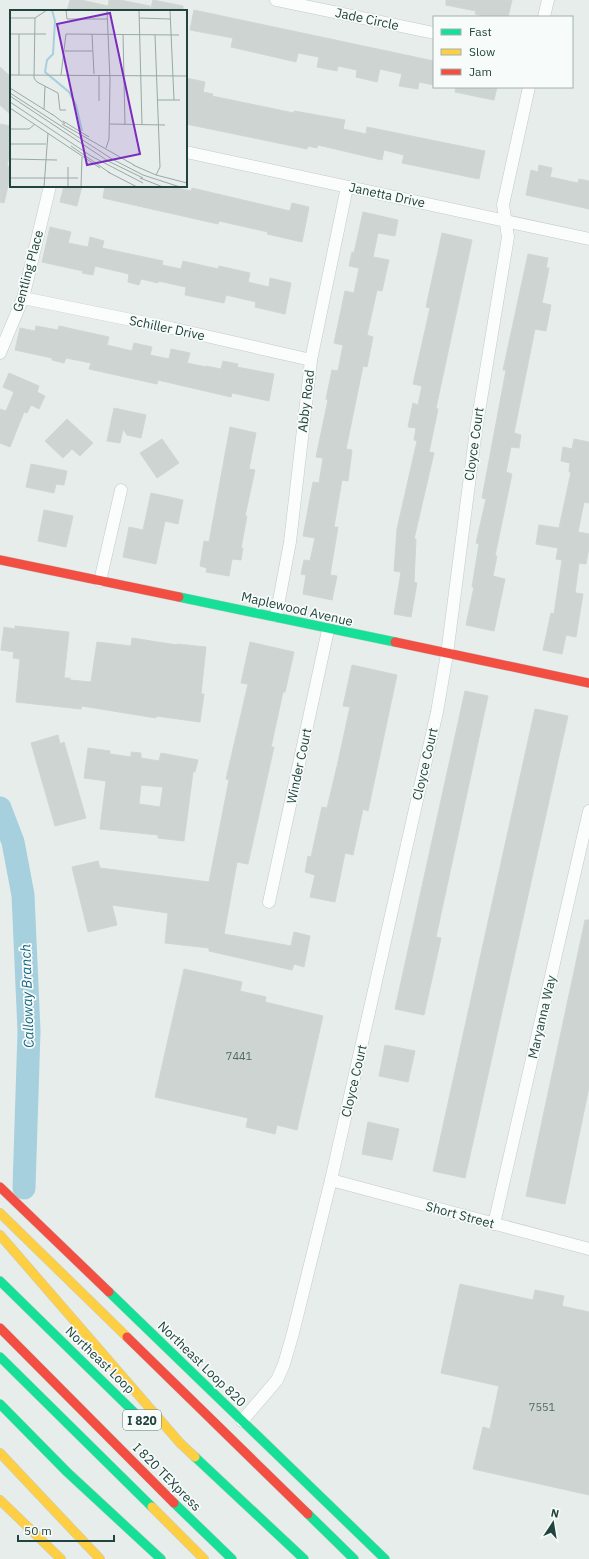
<svg xmlns="http://www.w3.org/2000/svg" width="589" height="1559" viewBox="0 0 589 1559" font-family="'IBM Plex Sans',sans-serif">
	<style>
		.lines { fill: none; stroke-linecap: round; stroke-linejoin: round }
		.river { stroke: #a6d0de; stroke-width: 23 }
		.building { fill: #ced4d2; stroke: #d0d6d4; fill-rule: evenodd }
		.street-casing { stroke: #c4cac8; stroke-width: 13 }
		.fast-casing { stroke: #c2cbc8; stroke-width: 10 }
		.slow-casing { stroke: #c2cbc8; stroke-width: 10 }
		.jam-casing { stroke: #c2cbc8; stroke-width: 10 }
		.street { stroke: #fbfcfc; stroke-width: 12 }
		.fast { stroke: #16e098; stroke-width: 9 }
		.slow { stroke: #ffcf43; stroke-width: 9 }
		.jam { stroke: #f24e42; stroke-width: 9 }
		.labels { text-anchor: middle; dominant-baseline: central; stroke-width: 3.5; stroke-linejoin: round; paint-order: stroke }
		.number-label { font-size: 11px; fill: #4e6964 }
		.shield { fill: #f7fbf9; stroke: #627b76; stroke-width: 1 }
		.shield-label { font-size: 12px; font-weight: bold; fill: #22443e }
		.street-label { font-size: 13px; fill: #22443e; stroke: #f7fbf9 }
		.water-label { font-size: 14px; font-style: italic; fill: #166786; stroke: #f7fbf9 }
		.inset-river { fill: none; stroke: #a6d0de; stroke-width: 2 }
		.inset-road { fill: none; stroke: #98a9a6; stroke-width: 1 }
		.view { fill: #7b2cbf; fill-opacity: 0.15; stroke: #7b2cbf; stroke-width: 2 }
		.inset-edge { fill: none; stroke: #22443e; stroke-width: 2 }
	</style>
	<rect width="100%" height="100%" fill="#e7edeb"/>
	<g class="lines">
		<path class="river" d="M 0,808 L 13,842 L 23,895 L 29,1031 L 24,1188"/>
	</g>
	<g class="building">
		<path d="M 70,0 L 81,0 L 108,6 L 109,0 L 120,0 L 150,6 L 150,11 L 67,11 Z"/>
		<path d="M 153,0 L 183,6 L 183,11 L 150,11 Z"/>
		<path d="M 446,0 L 512,0 L 508,17 L 488,17 L 475,14 L 476,11 L 446,5 Z"/>
		<path d="M 194,10 L 434,61 L 434,85 L 419,82 L 418,89 L 399,86 L 402,74 L 380,69 L 377,82 L 356,77 L 357,70 L 338,66 L 337,71 L 317,67 L 319,57 L 298,53 L 296,62 L 231,47 L 233,38 L 190,30 Z"/>
		<path d="M 0,67 L 11,77 L 11,115 L 0,105 Z"/>
		<path d="M 186,78 L 205,82 L 203,92 L 213,94 L 212,96 L 294,113 L 294,111 L 345,120 L 343,129 L 366,134 L 367,127 L 485,151 L 479,179 L 402,163 L 404,155 L 384,150 L 382,160 L 318,145 L 317,148 L 308,146 L 307,149 L 186,124 Z"/>
		<path d="M 456,87 L 497,87 L 494,100 L 455,92 Z"/>
		<path d="M 0,124 L 11,126 L 11,145 L 7,166 L 11,167 L 11,173 L 4,203 L 0,202 Z"/>
		<path d="M 539,165 L 552,168 L 550,177 L 578,183 L 579,179 L 589,181 L 589,209 L 526,195 L 531,170 L 538,172 Z"/>
		<path d="M 64,186 L 82,186 L 77,206 L 60,202 Z"/>
		<path d="M 105,186 L 167,186 L 191,191 L 192,188 L 290,211 L 292,203 L 309,207 L 302,242 L 267,234 L 268,232 L 219,221 L 218,224 L 103,198 Z"/>
		<path d="M 363,212 L 398,220 L 395,236 L 378,233 L 373,257 L 389,260 L 382,291 L 377,290 L 367,335 L 373,337 L 367,367 L 363,366 L 346,449 L 352,450 L 348,481 L 342,480 L 334,527 L 338,527 L 330,575 L 337,576 L 332,600 L 303,594 L 306,575 L 301,574 L 304,560 L 310,561 L 315,538 L 303,536 L 313,482 L 319,483 L 323,458 L 316,457 L 328,400 L 326,399 L 332,370 L 338,371 L 343,345 L 334,343 L 345,291 L 354,293 L 359,268 L 349,266 L 352,252 L 354,253 Z"/>
		<path d="M 50,227 L 71,232 L 68,243 L 88,247 L 90,237 L 104,241 L 102,248 L 163,261 L 162,265 L 181,269 L 183,261 L 218,269 L 219,266 L 250,273 L 248,282 L 269,287 L 270,278 L 291,283 L 285,314 L 255,307 L 256,302 L 226,295 L 224,303 L 185,295 L 186,287 L 158,281 L 158,283 L 141,279 L 139,285 L 128,282 L 129,274 L 95,266 L 93,275 L 82,273 L 83,271 L 42,262 Z"/>
		<path d="M 442,233 L 472,240 L 436,408 L 438,409 L 429,452 L 434,453 L 414,539 L 416,539 L 414,582 L 417,583 L 411,617 L 394,614 L 401,572 L 394,571 L 397,529 L 417,441 L 414,440 L 416,428 L 408,427 L 413,403 L 418,405 L 422,386 L 413,384 L 430,308 L 426,307 Z"/>
		<path d="M 528,254 L 548,258 L 546,268 L 549,268 L 542,303 L 551,305 L 546,331 L 535,329 L 514,433 L 521,435 L 519,448 L 511,447 L 506,472 L 512,474 L 495,556 L 497,556 L 493,576 L 505,579 L 494,631 L 466,625 L 474,587 L 472,587 L 479,544 L 476,543 L 486,499 L 482,498 L 506,370 L 503,370 Z"/>
		<path d="M 36,326 L 58,330 L 59,326 L 109,337 L 107,345 L 132,351 L 134,343 L 152,347 L 150,355 L 169,359 L 171,349 L 190,353 L 187,363 L 206,367 L 206,366 L 221,369 L 223,361 L 238,364 L 237,367 L 274,374 L 269,401 L 232,393 L 231,397 L 158,380 L 157,384 L 89,369 L 91,363 L 66,358 L 64,363 L 52,360 L 52,358 L 15,350 L 20,328 L 35,331 Z"/>
		<path d="M 9,373 L 39,386 L 37,392 L 45,396 L 39,409 L 31,405 L 27,413 L 24,412 L 10,447 L 0,443 L 0,409 L 6,411 L 14,392 L 3,387 Z"/>
		<path d="M 114,408 L 146,415 L 141,438 L 127,435 L 123,429 L 120,443 L 107,441 Z"/>
		<path d="M 67,419 L 93,443 L 80,456 L 72,449 L 63,458 L 45,441 Z"/>
		<path d="M 230,427 L 256,433 L 249,469 L 255,470 L 245,516 L 247,516 L 241,548 L 243,548 L 241,560 L 232,559 L 229,576 L 206,572 L 207,568 L 200,566 L 204,541 L 209,542 Z"/>
		<path d="M 162,439 L 179,463 L 157,478 L 140,453 Z"/>
		<path d="M 574,439 L 589,442 L 589,503 L 584,502 L 578,532 L 589,534 L 589,548 L 586,564 L 579,563 L 575,593 L 583,594 L 576,637 L 566,635 L 562,654 L 543,650 L 551,613 L 554,614 L 562,560 L 556,559 L 558,548 L 536,544 L 539,525 L 559,528 L 571,472 L 569,472 L 570,463 L 561,461 L 563,447 L 572,449 Z"/>
		<path d="M 31,464 L 67,471 L 64,485 L 56,484 L 54,493 L 26,487 Z"/>
		<path d="M 151,493 L 183,500 L 178,524 L 165,521 L 156,564 L 123,557 L 129,527 L 143,530 Z"/>
		<path d="M 44,510 L 73,516 L 66,547 L 38,541 Z"/>
		<path d="M 15,626 L 69,632 L 64,678 L 70,678 L 70,680 L 91,682 L 97,642 L 131,646 L 132,638 L 177,645 L 177,644 L 206,647 L 201,694 L 204,694 L 200,722 L 156,716 L 156,718 L 82,706 L 81,709 L 16,702 L 20,659 L 13,658 L 14,652 L 1,650 L 4,627 L 15,629 Z"/>
		<path d="M 250,642 L 294,652 L 285,692 L 283,692 L 271,747 L 274,747 L 248,864 L 237,862 L 224,934 L 291,946 L 294,932 L 310,936 L 304,967 L 294,964 L 292,970 L 209,951 L 209,948 L 165,943 L 168,913 L 112,905 L 117,925 L 88,932 L 72,867 L 98,861 L 100,868 L 209,882 L 229,780 L 226,779 L 248,684 L 241,683 Z"/>
		<path d="M 352,665 L 397,675 L 368,811 L 363,809 L 353,855 L 345,853 L 335,902 L 310,897 L 315,875 L 305,872 L 308,856 L 311,857 L 322,807 L 327,808 L 338,762 L 350,707 L 343,706 Z"/>
		<path d="M 465,691 L 488,696 L 436,937 L 441,938 L 424,1015 L 395,1009 Z"/>
		<path d="M 535,709 L 568,716 L 465,1178 L 433,1171 Z"/>
		<path d="M 58,735 L 60,744 L 64,742 L 86,818 L 55,826 L 31,743 Z"/>
		<path d="M 88,748 L 110,751 L 110,754 L 131,757 L 131,752 L 141,753 L 141,758 L 159,761 L 161,753 L 198,760 L 195,772 L 193,772 L 184,841 L 158,838 L 158,835 L 100,829 L 106,781 L 84,778 ZM 141,785 L 163,787 L 160,807 L 139,804 Z"/>
		<path d="M 585,920 L 589,920 L 589,1087 L 565,1204 L 526,1196 Z"/>
		<path d="M 184,969 L 242,982 L 240,991 L 266,997 L 265,1002 L 323,1016 L 297,1130 L 277,1125 L 275,1134 L 246,1127 L 248,1118 L 155,1097 Z"/>
		<path d="M 385,1045 L 415,1051 L 408,1082 L 379,1076 Z"/>
		<path d="M 368,1122 L 399,1129 L 392,1160 L 362,1154 Z"/>
		<path d="M 460,1284 L 533,1300 L 535,1290 L 564,1296 L 562,1306 L 589,1312 L 589,1495 L 473,1469 L 483,1427 L 490,1429 L 499,1386 L 441,1373 Z"/>
	</g>
	<g class="lines">
		<defs>
			<g id="street">
				<path d="M 276,0 L 434,33"/>
				<path d="M 544,17 L 548,0"/>
				<path d="M 186,152 L 589,239"/>
				<path d="M 23,298 L 171,328 L 311,360"/>
				<path d="M 0,353 L 23,298 L 50,186"/>
				<path d="M 100,581 L 121,490"/>
				<path d="M 276,616 L 290,542 L 311,360 L 347,187"/>
				<path d="M 269,902 L 328,630"/>
				<path d="M 331,1180 L 589,1249"/>
				<path d="M 494,1224 L 589,811"/>
				<path d="M 242,1421 L 277,1380 L 284,1364 L 293,1333 L 331,1180 L 437,712 L 447,654 L 476,430 L 508,237 L 503,205 L 529,87"/>
			</g>
			<g id="fast">
				<path d="M 179,597 L 395,642"/>
				<path d="M 0,1281 L 146,1424"/>
				<path d="M 109,1292 L 385,1559"/>
				<path d="M 0,1357 L 152,1507"/>
				<path d="M 0,1404 L 67,1472 L 161,1559"/>
				<path d="M 195,1457 L 304,1559"/>
				<path d="M 174,1503 L 232,1559"/>
				<path d="M 308,1514 L 354,1559"/>
			</g>
			<g id="slow">
				<path d="M 0,1213 L 127,1337"/>
				<path d="M 0,1235 L 180,1443 L 195,1457"/>
				<path d="M 0,1453 L 100,1559"/>
				<path d="M 0,1500 L 61,1559"/>
				<path d="M 152,1507 L 204,1559"/>
			</g>
			<g id="jam">
				<path d="M 0,560 L 179,597"/>
				<path d="M 395,642 L 589,683"/>
				<path d="M 0,1187 L 109,1292"/>
				<path d="M 0,1328 L 174,1503"/>
				<path d="M 127,1337 L 308,1514"/>
			</g>
		</defs>
		<use href="#street" class="street-casing"/>
		<use href="#fast" class="fast-casing"/>
		<use href="#slow" class="slow-casing"/>
		<use href="#jam" class="jam-casing"/>
		<use href="#street" class="street"/>
		<use href="#fast" class="fast"/>
		<use href="#slow" class="slow"/>
		<use href="#jam" class="jam"/>
	</g>
	<g class="labels">
		<g class="number-label">
			<text x="239" y="1056">7441</text>
			<text x="542" y="1407">7551</text>
		</g>
		<rect class="shield" x="123" y="1410" width="38" height="20" rx="3"/>
		<g class="shield-label">
			<text x="142" y="1420">I 820</text>
		</g>
		<g class="street-label">
			<text transform="translate(367 19) rotate(12)">Jade Circle</text>
			<text transform="translate(387 195) rotate(12)">Janetta Drive</text>
			<text transform="translate(28 271) rotate(-75)">Gentling Place</text>
			<text transform="translate(167 328) rotate(12)">Schiller Drive</text>
			<text transform="translate(306 401) rotate(-83)">Abby Road</text>
			<text transform="translate(474 444) rotate(-82)">Cloyce Court</text>
			<text transform="translate(297 609) rotate(13)">Maplewood Avenue</text>
			<text transform="translate(425 764) rotate(-77)">Cloyce Court</text>
			<text transform="translate(299 766) rotate(-78)">Winder Court</text>
			<text transform="translate(542 1017) rotate(-77)">Maryanna Way</text>
			<text transform="translate(354 1081) rotate(-77)">Cloyce Court</text>
			<text transform="translate(460 1215) rotate(15)">Short Street</text>
			<text transform="translate(100 1360) rotate(44)">Northeast Loop</text>
			<text transform="translate(202 1364) rotate(44)">Northeast Loop 820</text>
			<text transform="translate(167 1477) rotate(45)">I 820 TEXpress</text>
		</g>
		<g class="water-label">
			<text transform="translate(27 996) rotate(-92)">Calloway Branch</text>
		</g>
	</g>
	<g transform="translate(10 10)">
		<rect width="177" height="177" fill="#e7edeb"/>
		<path class="inset-river" d="M 42,0 L 45,11 L 43,44 L 37,50 L 35,62 L 59,82 L 66,95 L 72,121"/>
		<path class="inset-road" d="M 56,0 L 57,9 L 97,9M 129,0 L 132,115M 160,0 L 164,90M 0,8 L 25,8 L 37,0M 25,8 L 24,68 L 27,72 L 48,83 L 50,100 L 56,100M 129,8 L 160,9M 0,24 L 36,24M 9,24 L 9,65M 82,24 L 84,64M 113,24 L 115,115M 145,25 L 150,157 L 146,165M 55,41 L 82,41M 0,65 L 177,66M 51,65 L 56,24 L 169,25M 0,78 L 43,105M 0,83 L 102,149 L 133,165 L 170,177M 0,86 L 98,151 L 133,168M 148,90 L 170,90M 89,91 L 89,65M 0,92 L 81,146 L 133,173M 0,98 L 90,158M 34,99 L 35,76M 42,104 L 55,114M 53,111 L 79,127M 52,114 L 124,155M 100,114 L 155,115M 0,119 L 19,119 L 25,114M 0,134 L 36,134M 61,136 L 100,163M 96,138 L 99,129 L 100,70 L 97,0M 0,149 L 47,150M 123,155 L 146,165 L 177,173M 98,162 L 127,177M 0,168 L 68,168M 130,168 L 153,177M 34,177 L 38,123M 58,177 L 58,157M 71,177 L 72,147"/>
		<path class="view" d="M 100,3 L 130,144 L 77,155 L 47,14 Z"/>
		<rect width="177" height="177" class="inset-edge"/>
	</g>
	<rect x="433" y="16" width="140" height="72" fill="#f7fbf9" stroke="#a2b2ae"/>
	<rect x="441" y="29" width="20" height="6" fill="#16e098" stroke="#a2b2ae"/>
	<text x="469" y="36" font-size="12" fill="#22443e">Fast</text>
	<rect x="441" y="49" width="20" height="6" fill="#ffcf43" stroke="#a2b2ae"/>
	<text x="469" y="56" font-size="12" fill="#22443e">Slow</text>
	<rect x="441" y="69" width="20" height="6" fill="#f24e42" stroke="#a2b2ae"/>
	<text x="469" y="76" font-size="12" fill="#22443e">Jam</text>
	<g transform="translate(553 1523) rotate(12)" stroke="#f7fbf9" stroke-width="3" paint-order="stroke">
	<path d="M0-3L7 15L0 10L-7 15Z" fill="#22443e"/>
	<text y="-6" font-size="11" font-weight="bold" text-anchor="middle" fill="#22443e">N</text>
	</g>
	<path d="M18 1535v6h96v-6" fill="none" stroke="#22443e" stroke-width="2"/>
	<text x="24" y="1535" font-size="12" fill="#22443e" stroke="#f7fbf9" stroke-width="3" paint-order="stroke">50 m</text>
</svg>
